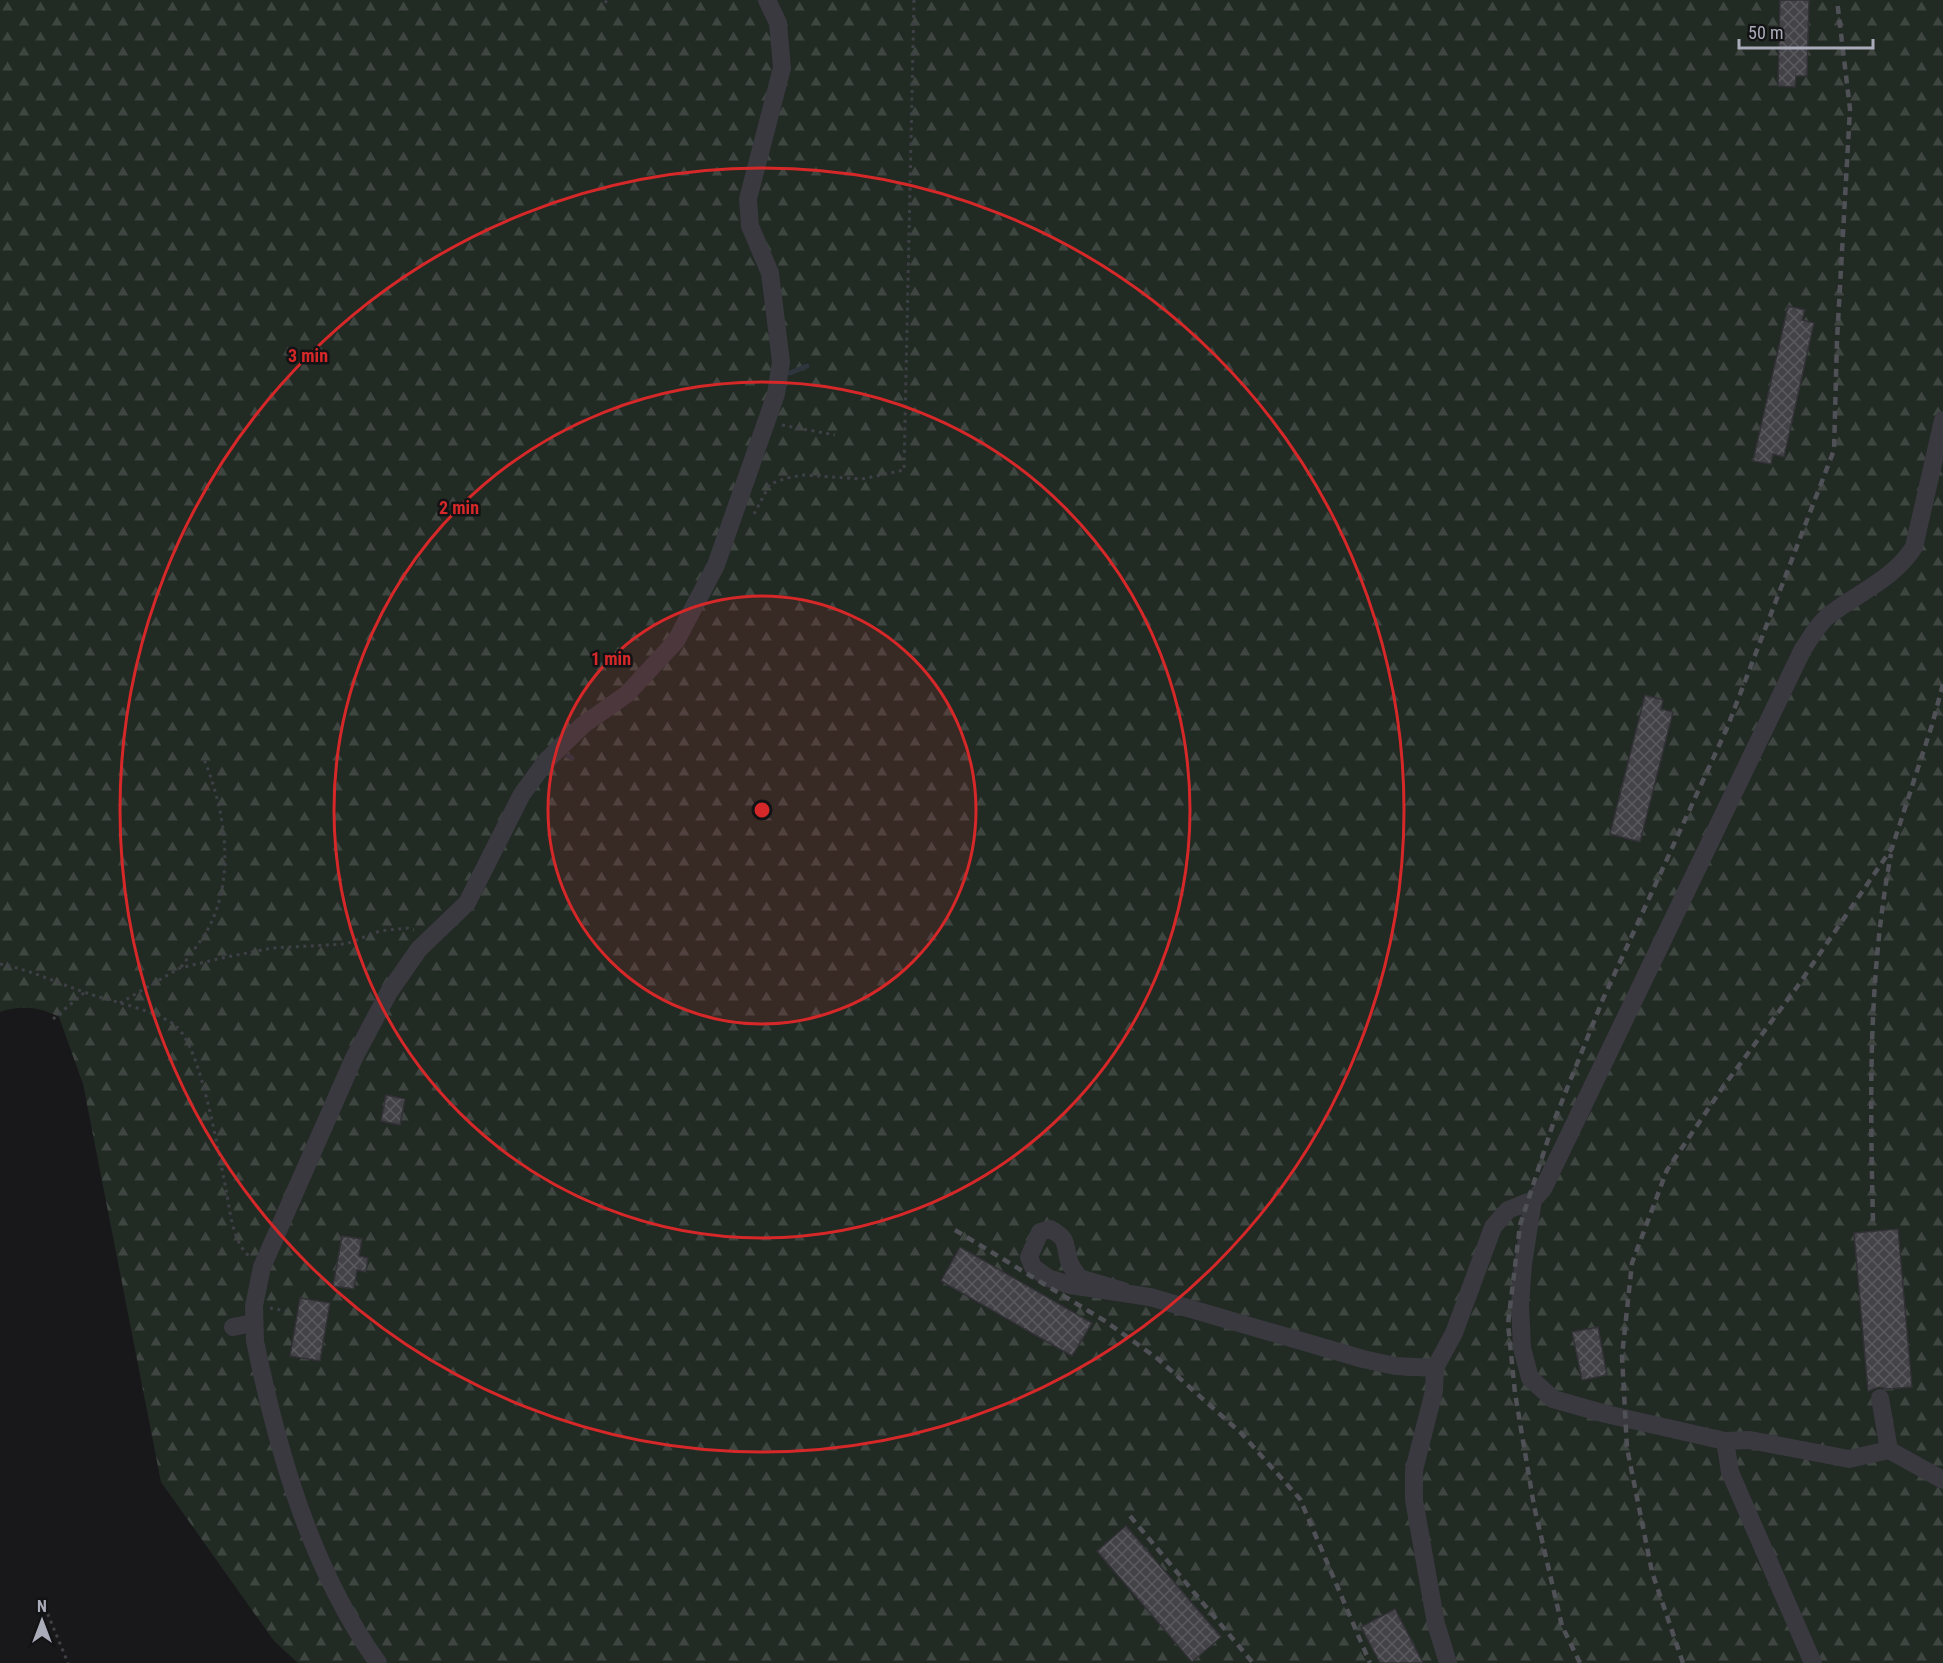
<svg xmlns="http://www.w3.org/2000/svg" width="1943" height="1663" viewBox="0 0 1943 1663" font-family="'Roboto Condensed',sans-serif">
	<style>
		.forest { fill: url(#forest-firs) }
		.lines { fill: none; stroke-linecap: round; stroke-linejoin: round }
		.stream { stroke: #2e353d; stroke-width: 5 }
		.building { fill: url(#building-cross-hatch); stroke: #323236; stroke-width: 1.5 }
		.path { stroke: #3f4046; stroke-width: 3; stroke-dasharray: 3 4.5; stroke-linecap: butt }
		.minor { stroke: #39393f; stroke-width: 18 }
		.rail { stroke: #505157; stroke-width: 4.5; stroke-dasharray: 8 6; stroke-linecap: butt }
		.ring { fill: none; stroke: #d62828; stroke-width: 3 }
		.centre { fill: #d62828; stroke: #131315; stroke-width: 3 }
		.ring-label { font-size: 18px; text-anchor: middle; font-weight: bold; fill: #d62828; stroke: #131315; stroke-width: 5; stroke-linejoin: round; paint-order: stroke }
	</style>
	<defs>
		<pattern id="forest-firs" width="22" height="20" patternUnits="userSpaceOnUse" patternTransform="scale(1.5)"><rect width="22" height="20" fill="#222a24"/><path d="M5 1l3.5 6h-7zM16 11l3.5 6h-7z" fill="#3f4642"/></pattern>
		<pattern id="building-cross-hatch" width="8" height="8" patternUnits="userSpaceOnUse" patternTransform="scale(1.5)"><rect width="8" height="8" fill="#424247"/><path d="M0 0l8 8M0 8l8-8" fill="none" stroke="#5b5b5f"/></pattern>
	</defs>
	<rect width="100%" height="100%" fill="#18181a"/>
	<path class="forest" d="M 0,0 L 1943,0 L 1943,1663 L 298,1663 L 274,1641 L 161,1482 L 83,1084 L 59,1017 C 39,1007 22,1005 0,1012 Z"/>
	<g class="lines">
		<g class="stream">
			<path d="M 790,373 L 807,366"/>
			<path d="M 568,756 L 572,758"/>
		</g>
	</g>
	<g class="building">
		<path d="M 1780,0 L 1809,0 L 1807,76 L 1796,76 L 1795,87 L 1778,86 Z"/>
		<path d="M 1788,306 L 1805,310 L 1802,320 L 1814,323 L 1784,457 L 1773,454 L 1771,464 L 1753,461 Z"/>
		<path d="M 1645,695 L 1663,700 L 1661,709 L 1673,712 L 1640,842 L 1610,834 Z"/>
		<path d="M 386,1095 L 405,1099 L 400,1125 L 381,1121 Z"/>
		<path d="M 1898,1229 L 1912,1387 L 1887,1389 L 1879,1387 L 1868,1391 L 1854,1233 Z"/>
		<path d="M 342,1236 L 362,1239 L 359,1256 L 368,1258 L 366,1272 L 357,1270 L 354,1289 L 333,1286 Z"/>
		<path d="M 960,1247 L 1092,1323 L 1072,1356 L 941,1281 Z"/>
		<path d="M 300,1298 L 330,1303 L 320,1361 L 290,1356 Z"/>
		<path d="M 1598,1327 L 1607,1375 L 1582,1380 L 1572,1332 Z"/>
		<path d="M 1126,1526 L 1221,1637 L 1192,1662 L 1097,1551 Z"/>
		<path d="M 1395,1609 L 1423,1663 L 1380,1663 L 1361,1627 Z"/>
	</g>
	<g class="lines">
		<g class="path">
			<path d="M 605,3 L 607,0"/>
			<path d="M 782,425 L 835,435"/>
			<path d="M 754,514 L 770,484 L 787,478 L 804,475 L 862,479 L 904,470 L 914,0"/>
			<path d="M 0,964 C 31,970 57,983 87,993 C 109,1001 160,1011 177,1027 C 202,1051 218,1152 226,1189 C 230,1210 232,1241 249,1256"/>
			<path d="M 181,967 C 192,952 205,937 212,921 C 235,869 224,809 204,759"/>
			<path d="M 120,1003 L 180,968 L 222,958 L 272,948 L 346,944 L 380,931 L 407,928 L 414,930"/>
			<path d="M 53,1019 L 85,992"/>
			<path d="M 270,1308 L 286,1311"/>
			<path d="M 42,1600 L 68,1663"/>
		</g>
		<g class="minor">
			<path d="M 1123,1291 L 1079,1278 C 1076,1273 1071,1267 1069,1261 C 1064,1244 1069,1239 1050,1229 L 1040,1232 L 1029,1257 L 1033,1267 L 1048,1278 L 1070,1285 L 1150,1297 L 1363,1359 L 1395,1366 L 1435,1368 L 1454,1333 L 1493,1227 L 1508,1210 L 1533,1200"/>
			<path d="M 233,1327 L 253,1323"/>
			<path d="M 1435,1368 L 1434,1391 L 1414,1470 L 1414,1500 L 1436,1624 L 1448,1663"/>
			<path d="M 1880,1398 L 1889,1450 L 1849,1459 L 1750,1440 L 1725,1441 L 1606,1414 L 1553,1399 L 1530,1378 L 1522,1348 L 1520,1305 L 1523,1264 L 1533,1200 L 1543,1189 L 1803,649 C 1810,639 1818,624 1828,616 C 1857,593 1894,579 1914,547 L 1943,420"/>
			<path d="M 1725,1441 L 1730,1472 L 1813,1663"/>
			<path d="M 1889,1450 L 1943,1480"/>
			<path d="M 378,1663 C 311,1569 278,1453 255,1341 L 254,1306 L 262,1267 L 354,1058 L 389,992 L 419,949 L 467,903 L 522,794 L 547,760 L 583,725 L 627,694 L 676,641 L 716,565 L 776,394 L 781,362 L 770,273 L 750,226 L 748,199 L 782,68 L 778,23 L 767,0"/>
		</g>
		<g class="rail">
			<path d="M 1873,1221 C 1870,1098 1868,976 1891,854"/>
			<path d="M 955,1230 L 1105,1321 L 1158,1359 L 1241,1433 L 1300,1499 L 1370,1663"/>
			<path d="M 1130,1516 L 1253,1663"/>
			<path d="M 1580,1663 L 1562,1626 L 1534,1506 L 1515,1393 L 1508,1324 L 1520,1225 L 1554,1121 L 1603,999 L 1727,728 L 1834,450 L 1837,340 L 1850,109 L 1837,0"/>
			<path d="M 1683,1663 L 1652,1572 L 1627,1448 L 1622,1356 L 1632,1263 L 1667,1170 L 1723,1087 L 1797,987 L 1892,848 L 1932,725 L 1943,684"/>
		</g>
	</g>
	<circle cx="762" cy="810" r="214" fill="#d62828" fill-opacity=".12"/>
	<g class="ring">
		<circle cx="762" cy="810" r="214"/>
		<circle cx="762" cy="810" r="428"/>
		<circle cx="762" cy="810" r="642"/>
	</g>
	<circle cx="762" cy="810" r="9" class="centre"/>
	<g class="ring-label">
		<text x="308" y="362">3 min</text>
		<text x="459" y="514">2 min</text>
		<text x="611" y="665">1 min</text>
	</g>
	<g transform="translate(42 1621)" stroke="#131315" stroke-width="4.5" paint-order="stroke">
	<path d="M0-4.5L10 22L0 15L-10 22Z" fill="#aaadb9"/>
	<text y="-9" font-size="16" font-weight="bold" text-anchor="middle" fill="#aaadb9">N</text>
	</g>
	<path d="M1739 39v9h134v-9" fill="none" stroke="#aaadb9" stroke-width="3"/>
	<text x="1748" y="39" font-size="18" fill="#aaadb9" stroke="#131315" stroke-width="4.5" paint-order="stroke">50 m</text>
</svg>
